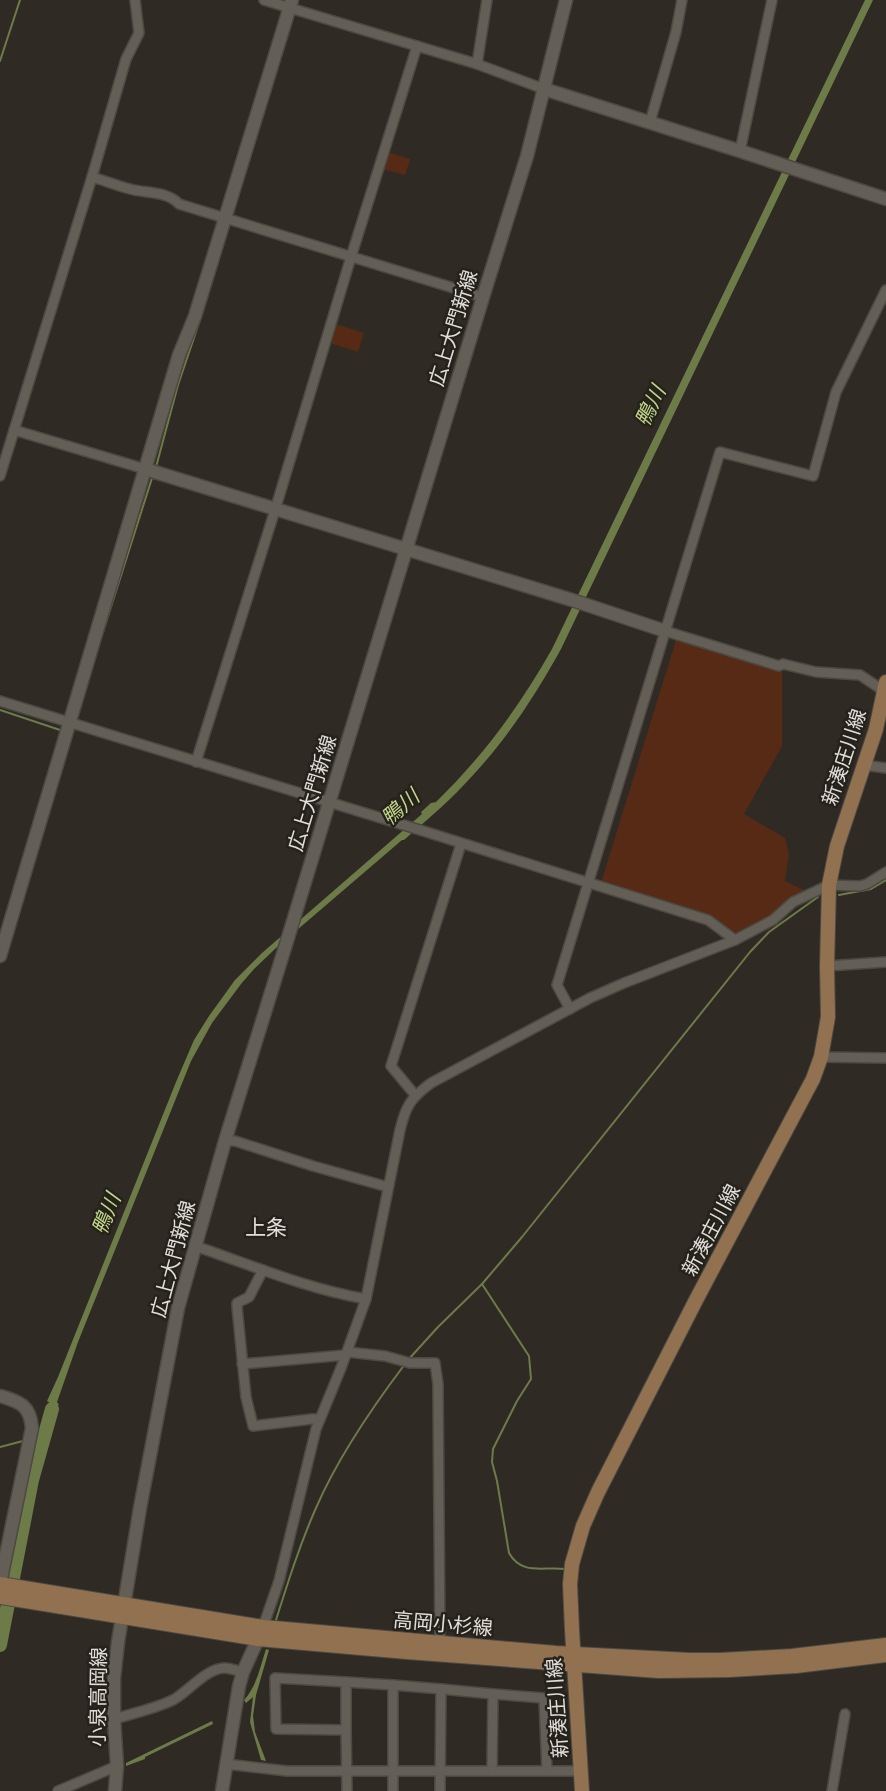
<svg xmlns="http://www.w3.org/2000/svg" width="886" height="1791" viewBox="0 0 886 1791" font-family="Inter,'Noto Sans JP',sans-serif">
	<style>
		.green { fill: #562a15 }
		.water { fill: #6d7b49 }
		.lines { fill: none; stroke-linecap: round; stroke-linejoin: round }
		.stream { stroke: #6d7b49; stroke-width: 2 }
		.river { stroke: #6d7b49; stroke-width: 14 }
		.street-casing { stroke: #4c4943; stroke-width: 12 }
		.secondary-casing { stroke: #4c4943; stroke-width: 15 }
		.primary-casing { stroke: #4c4943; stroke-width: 16 }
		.street { stroke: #635f57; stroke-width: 9 }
		.secondary { stroke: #635f57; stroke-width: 12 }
		.primary { stroke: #927150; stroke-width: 14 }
		.labels { text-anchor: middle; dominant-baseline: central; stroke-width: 5; stroke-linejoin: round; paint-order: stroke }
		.street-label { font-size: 20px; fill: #e1deda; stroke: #25221b }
		.water-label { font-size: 21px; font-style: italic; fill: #c1d588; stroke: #25221b }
		.neighbourhood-label { font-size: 21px; fill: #e1deda; stroke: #25221b }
	</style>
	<rect width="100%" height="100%" fill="#2f2b24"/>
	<g class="green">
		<path d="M 387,152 L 410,159 L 405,175 L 382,169 Z"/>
		<path d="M 336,324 L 364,333 L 358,352 L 330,343 Z"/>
		<path d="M 676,640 L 782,672 L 782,746 L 744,814 L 785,838 L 789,854 L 785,881 L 810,893 L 745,939 L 708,916 L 601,883 Z"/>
	</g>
	<g class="water">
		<path d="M 865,0 L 873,0 L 561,649 C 536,694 509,736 474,774 C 453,798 428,819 404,840 L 402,840 L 276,948 L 254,969 L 241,984 L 212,1023 L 191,1061 L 78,1342 L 57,1402 L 59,1405 L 57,1405 L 50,1426 L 43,1423 L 50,1403 L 47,1401 L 58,1377 L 176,1082 L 194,1040 L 209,1016 L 235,980 L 262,953 L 422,814 L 421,812 L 431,803 L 436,802 C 484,755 519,707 552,649 Z"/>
		<path d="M 266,1649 L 269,1650 L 256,1695 L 253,1716 L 255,1732 L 266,1761 L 261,1760 L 250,1722 L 253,1697 L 246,1703 L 244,1700 C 257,1686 260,1667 266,1649 Z"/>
		<path d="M 212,1721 L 213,1724 L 145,1757 L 145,1759 L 126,1766 L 126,1763 Z"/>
	</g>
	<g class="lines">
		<g class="stream">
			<path d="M 0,61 L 20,0"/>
			<path d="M 156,467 L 178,385 L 201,317"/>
			<path d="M 103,632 L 153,475"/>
			<path d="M 0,710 L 60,730 L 64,725"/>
			<path d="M 839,895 L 871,889 L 886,880"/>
			<path d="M 482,1284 L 529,1356 L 531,1379 L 517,1401 L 493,1449 L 492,1462 L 497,1481 L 509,1553 C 522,1576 544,1566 565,1569"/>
			<path d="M 408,1360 L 438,1327 L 482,1284 L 522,1237 L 750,952 L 769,932 L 818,897"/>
			<path d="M 35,1438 L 44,1436"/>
			<path d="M 0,1447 L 23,1441"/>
			<path d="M 276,1620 C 288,1582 300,1544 316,1508 C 338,1457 371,1409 405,1364"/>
		</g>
		<path class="river" d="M 0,1645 L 32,1480 L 52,1409"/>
		<defs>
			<g id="street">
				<path d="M 264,0 L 290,8"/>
				<path d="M 290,8 L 477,64 L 544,89"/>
				<path d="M 477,64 L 487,0"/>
				<path d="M 650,122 L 676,32 L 682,0"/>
				<path d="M 740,151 L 772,0"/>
				<path d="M 92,177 C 106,181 120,187 134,190 C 149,193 168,192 179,204 L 483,297"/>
				<path d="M 14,430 L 145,469"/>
				<path d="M 0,476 L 92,177 L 126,59 L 139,33 L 135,0"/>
				<path d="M 665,631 L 779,666 L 783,664 L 816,672 L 860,675 L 884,691"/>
				<path d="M 0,701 L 420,830 L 708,920 L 735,940"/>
				<path d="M 196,762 L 275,510 L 351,257 L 417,46"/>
				<path d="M 863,765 L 886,768"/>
				<path d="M 827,966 L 886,962"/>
				<path d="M 570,1009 L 557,985 L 720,452 L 813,476 L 836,392 L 886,290"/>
				<path d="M 821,1057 L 886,1058"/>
				<path d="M 415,1095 L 391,1066 L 461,844"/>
				<path d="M 225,1141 L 235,1141 L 313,1166 L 388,1187"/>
				<path d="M 195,1246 C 251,1265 307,1289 366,1299"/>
				<path d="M 263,1270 L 249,1297 L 237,1303 L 237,1307 L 246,1397 L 253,1426 L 312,1419 L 320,1419"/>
				<path d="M 347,1352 L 385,1356 L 410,1363 L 435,1363 L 438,1384 L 440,1644"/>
				<path d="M 242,1364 L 346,1355"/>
				<path d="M 263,1627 L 279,1581 L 316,1429 L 341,1368 L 366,1299 L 400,1130 C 406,1105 411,1098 431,1083 L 590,998 L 624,983 L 735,940 L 773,920 L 793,902 L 829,885 L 860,886 L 867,884 L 886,872"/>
				<path d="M 275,1678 L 346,1682 L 346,1730 L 276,1729 Z"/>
				<path d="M 346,1682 L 393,1685 L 393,1791"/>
				<path d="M 393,1685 L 441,1689 L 440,1791"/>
				<path d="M 441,1689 L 493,1694 L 492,1771"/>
				<path d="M 493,1694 L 544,1698 L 547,1771"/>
				<path d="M 114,1719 C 134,1713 154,1709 173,1700 C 188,1692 206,1668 225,1668 C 230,1668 237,1671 243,1672"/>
				<path d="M 346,1730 L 347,1791"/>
				<path d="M 226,1764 L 287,1771 L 581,1771"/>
				<path d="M 58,1791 L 117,1766"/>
				<path d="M 832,1791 L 845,1714"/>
			</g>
			<g id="secondary">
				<path d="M 544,89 L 740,151 L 886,199"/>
				<path d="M 145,469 L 572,600 L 665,631"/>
				<path d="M 0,956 L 179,355 L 195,316 L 292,0"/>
				<path d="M 0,1396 C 20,1402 30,1405 32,1428 L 0,1584"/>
				<path d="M 115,1791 L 117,1766 L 114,1719 L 114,1678 L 118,1642 L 140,1508 L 178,1308 L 225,1141 L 287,941 L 483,297 L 527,156 L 566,0"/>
				<path d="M 222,1791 L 239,1686 L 243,1672 L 262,1630"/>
			</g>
			<g id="primary">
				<path d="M 0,1584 L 263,1627 L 556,1653 L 690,1660 L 720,1660 L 792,1656 L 886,1645"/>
				<path d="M 0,1597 L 258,1639 L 407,1652 L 659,1671 L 729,1670 L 796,1666 L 886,1655"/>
				<path d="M 582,1791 L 572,1630 L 570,1584 L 572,1564 L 583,1526 L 598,1492 L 696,1300 L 813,1079 L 821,1057 L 828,1017 L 827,966 L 829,885 L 837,846 L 876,729 L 886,682"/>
			</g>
		</defs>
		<use href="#street" class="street-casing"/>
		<use href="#secondary" class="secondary-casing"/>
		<use href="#primary" class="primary-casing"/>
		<use href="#street" class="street"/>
		<use href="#secondary" class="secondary"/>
		<use href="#primary" class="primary"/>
	</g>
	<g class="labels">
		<g class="street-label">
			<text transform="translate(453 328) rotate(-73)">広上大門新線</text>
			<text transform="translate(844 757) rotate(-72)">新湊庄川線</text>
			<text transform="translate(312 793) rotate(-73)">広上大門新線</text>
			<text transform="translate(711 1230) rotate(-62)">新湊庄川線</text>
			<text transform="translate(173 1259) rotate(-75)">広上大門新線</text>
			<text transform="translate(443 1624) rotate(5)">高岡小杉線</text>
			<text transform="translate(98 1697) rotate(-89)">小泉高岡線</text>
			<text transform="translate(557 1708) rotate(-94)">新湊庄川線</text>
		</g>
		<g class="water-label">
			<text transform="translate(650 406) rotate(-64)">鴨川</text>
			<text transform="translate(400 807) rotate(-41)">鴨川</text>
			<text transform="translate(106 1214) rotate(-68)">鴨川</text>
		</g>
		<g class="neighbourhood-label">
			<text x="266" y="1227">上条</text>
		</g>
	</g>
</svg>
